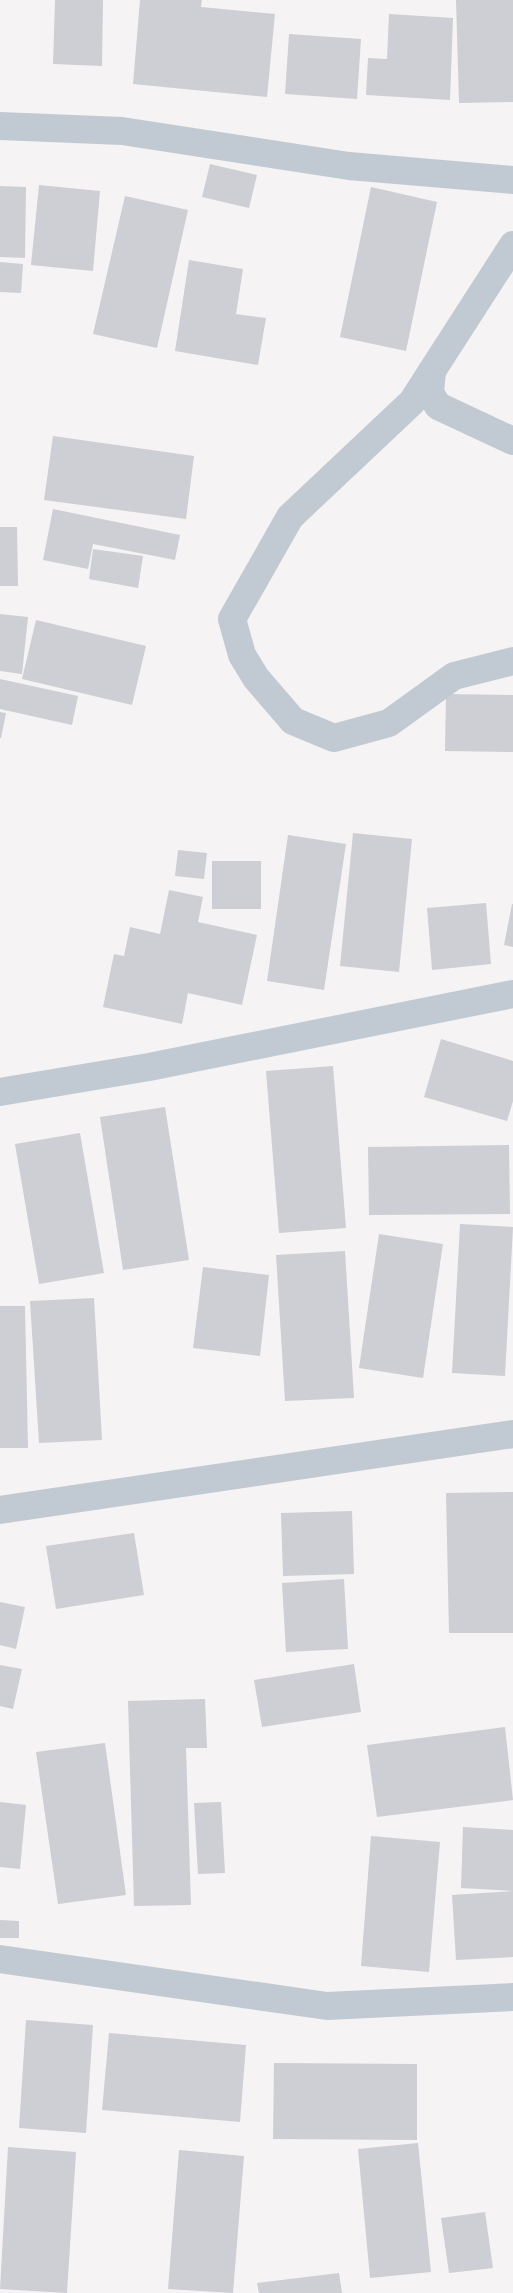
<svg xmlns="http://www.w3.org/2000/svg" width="513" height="2293" viewBox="0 0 513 2293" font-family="'Varela Round',sans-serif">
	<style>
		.building { fill: #cdcfd5 }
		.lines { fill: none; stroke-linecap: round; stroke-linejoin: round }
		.minor { stroke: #c1cad2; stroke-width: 28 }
	</style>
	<rect width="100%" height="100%" fill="#f5f3f3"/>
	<g class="building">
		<path d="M 55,0 L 103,0 L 102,66 L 53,64 Z"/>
		<path d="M 140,0 L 202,0 L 201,7 L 275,14 L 267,97 L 133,84 Z"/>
		<path d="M 456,0 L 513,0 L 513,102 L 459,103 Z"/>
		<path d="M 389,14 L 453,18 L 450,100 L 366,95 L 368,58 L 387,59 Z"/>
		<path d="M 289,34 L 361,39 L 357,99 L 285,94 Z"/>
		<path d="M 210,164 L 257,175 L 249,208 L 202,197 Z"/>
		<path d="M 39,185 L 100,191 L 93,271 L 31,265 Z"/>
		<path d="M 0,186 L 26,187 L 25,258 L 0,257 Z"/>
		<path d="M 371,187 L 437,202 L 406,351 L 340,337 Z"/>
		<path d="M 125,196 L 188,210 L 157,348 L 93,334 Z"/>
		<path d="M 189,260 L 243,269 L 236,314 L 266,318 L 258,365 L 175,351 Z"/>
		<path d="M 0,262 L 23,264 L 21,293 L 0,292 Z"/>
		<path d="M 53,436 L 194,456 L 186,519 L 44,500 Z"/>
		<path d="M 53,509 L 180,535 L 175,560 L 93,544 L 88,569 L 43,560 Z"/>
		<path d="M 0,527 L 17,527 L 18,586 L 0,586 Z"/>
		<path d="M 93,549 L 143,556 L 138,588 L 89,579 Z"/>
		<path d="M 0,614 L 28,617 L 22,674 L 0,671 Z"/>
		<path d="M 36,620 L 146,646 L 132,705 L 22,679 Z"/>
		<path d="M 0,679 L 78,696 L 72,725 L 0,709 Z"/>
		<path d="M 446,694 L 513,695 L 513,752 L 445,751 Z"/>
		<path d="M 0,712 L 6,713 L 1,738 L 0,738 Z"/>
		<path d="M 353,833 L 412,839 L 399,972 L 340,966 Z"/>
		<path d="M 288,835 L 346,844 L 324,990 L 267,981 Z"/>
		<path d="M 178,850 L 207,853 L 204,879 L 175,876 Z"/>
		<rect x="212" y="861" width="49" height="48"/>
		<path d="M 169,890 L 203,897 L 198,922 L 257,935 L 242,1005 L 188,993 L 182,1024 L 103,1007 L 114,954 L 124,956 L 130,927 L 160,934 Z"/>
		<path d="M 486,903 L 491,964 L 432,970 L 427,908 Z"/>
		<path d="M 512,904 L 513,904 L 513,947 L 504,945 Z"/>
		<path d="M 441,1039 L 513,1061 L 513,1101 L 507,1121 L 424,1097 Z"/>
		<path d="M 333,1066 L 346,1228 L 279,1233 L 266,1071 Z"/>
		<path d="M 165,1107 L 189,1260 L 123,1270 L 100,1117 Z"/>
		<path d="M 80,1133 L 104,1273 L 39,1284 L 15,1144 Z"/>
		<path d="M 509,1145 L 510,1214 L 369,1215 L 368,1147 Z"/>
		<path d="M 460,1224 L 513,1227 L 505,1376 L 452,1373 Z"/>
		<path d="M 379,1234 L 443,1244 L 423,1378 L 359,1368 Z"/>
		<path d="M 345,1251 L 354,1398 L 285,1401 L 276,1255 Z"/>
		<path d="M 203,1267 L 269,1275 L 260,1356 L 193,1348 Z"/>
		<path d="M 94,1298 L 102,1440 L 39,1443 L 30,1301 Z"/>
		<path d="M 0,1306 L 25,1306 L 28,1448 L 0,1448 Z"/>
		<path d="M 513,1492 L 513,1633 L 449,1633 L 446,1493 Z"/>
		<path d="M 352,1511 L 354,1574 L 283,1576 L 281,1513 Z"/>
		<path d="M 134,1533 L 144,1595 L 56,1609 L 46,1546 Z"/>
		<path d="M 344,1579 L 348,1649 L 286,1652 L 282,1583 Z"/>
		<path d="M 0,1602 L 25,1607 L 16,1649 L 0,1645 Z"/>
		<path d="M 354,1664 L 361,1712 L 262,1727 L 254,1680 Z"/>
		<path d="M 0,1665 L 22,1669 L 13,1709 L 0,1706 Z"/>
		<path d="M 205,1699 L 207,1748 L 186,1748 L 191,1905 L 134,1906 L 128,1701 Z"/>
		<path d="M 505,1727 L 513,1800 L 377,1817 L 367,1745 Z"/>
		<path d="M 105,1743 L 126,1895 L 58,1904 L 36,1752 Z"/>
		<path d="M 0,1802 L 26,1805 L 20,1869 L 0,1867 Z"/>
		<path d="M 221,1802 L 225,1873 L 198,1874 L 194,1803 Z"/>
		<path d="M 463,1827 L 513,1830 L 513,1891 L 461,1888 Z"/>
		<path d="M 371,1836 L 440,1842 L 429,1972 L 361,1966 Z"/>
		<path d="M 513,1891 L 513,1957 L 456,1960 L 452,1895 Z"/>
		<path d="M 0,1920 L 19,1921 L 19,1938 L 0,1938 Z"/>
		<path d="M 26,2020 L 93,2025 L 86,2133 L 19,2128 Z"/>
		<path d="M 109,2033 L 246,2045 L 240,2122 L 102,2110 Z"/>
		<path d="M 274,2063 L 417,2064 L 417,2140 L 273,2139 Z"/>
		<path d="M 418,2143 L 431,2272 L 370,2278 L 358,2149 Z"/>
		<path d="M 8,2147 L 76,2152 L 67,2293 L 0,2289 Z"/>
		<path d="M 179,2150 L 244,2156 L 233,2293 L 168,2289 Z"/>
		<path d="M 485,2212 L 493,2268 L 449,2273 L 441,2218 Z"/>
		<path d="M 339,2273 L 342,2293 L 259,2293 L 257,2283 Z"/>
	</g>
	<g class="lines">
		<g class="minor">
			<path d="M 0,126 L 122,131 L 349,166 L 513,180"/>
			<path d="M 513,245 L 412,402 L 290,517 L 232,619 L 242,655 L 256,678 L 293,721 L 334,738 L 389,723 L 454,676 L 513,661"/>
			<path d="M 432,371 L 430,393 L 438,406 L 513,441"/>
			<path d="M 0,1092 L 149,1067 L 513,994"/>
			<path d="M 0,1510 L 513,1434"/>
			<path d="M 0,1959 L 327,2006 L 513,1997"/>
		</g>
	</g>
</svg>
